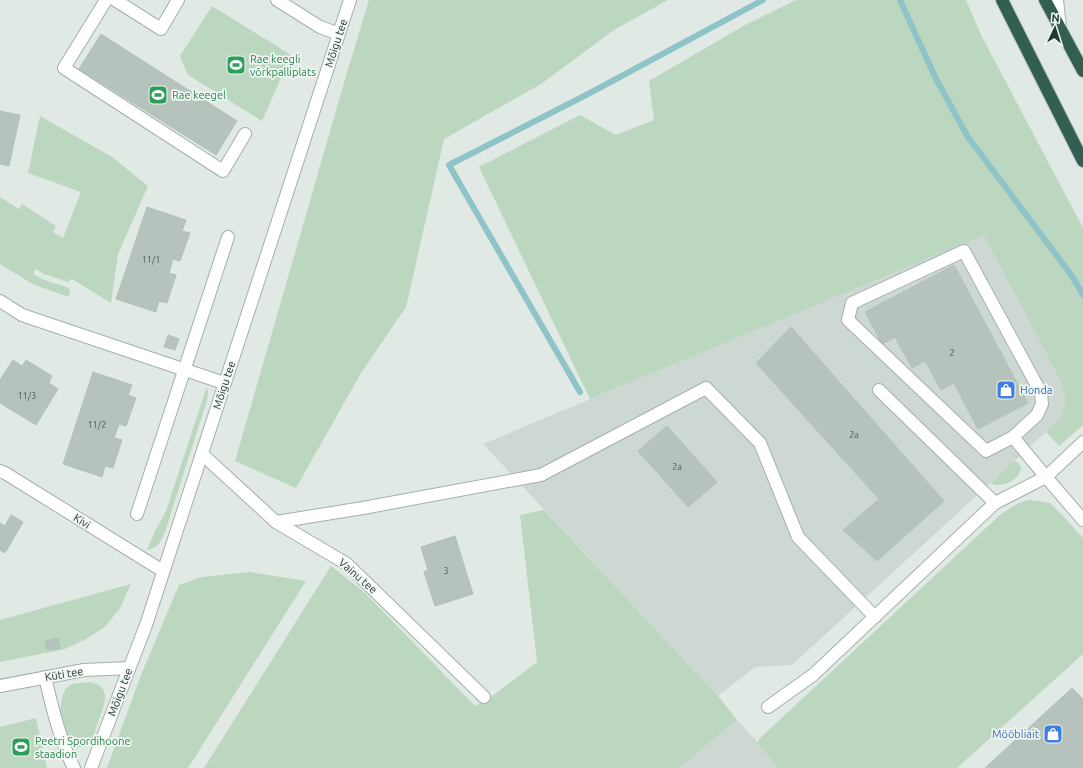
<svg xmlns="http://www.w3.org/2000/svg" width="1083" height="768" viewBox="0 0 1083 768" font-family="Ubuntu,sans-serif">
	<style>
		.built { fill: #ced8d3 }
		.green { fill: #bbd7c0 }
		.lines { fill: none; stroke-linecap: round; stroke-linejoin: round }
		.stream { stroke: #8ec4c8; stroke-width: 6 }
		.building { fill: #b6c3bd; stroke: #b3c1ba }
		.minor-casing { stroke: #a4b0aa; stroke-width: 14 }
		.highway-casing { stroke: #bdc3c1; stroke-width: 14 }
		.minor { stroke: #fff; stroke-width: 12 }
		.highway { stroke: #325f52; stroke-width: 12 }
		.labels { text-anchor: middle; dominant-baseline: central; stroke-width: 3.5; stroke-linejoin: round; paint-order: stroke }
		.number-label { font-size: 9px; fill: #485a53 }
		.street-label { font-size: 11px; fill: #233730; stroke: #f0f6f2 }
		.leisure-label { font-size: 11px; fill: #27864d; stroke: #f0f6f2; text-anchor: start }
		.shop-label { font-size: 11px; fill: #366cbe; stroke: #f0f6f2; text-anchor: start }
	</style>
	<rect width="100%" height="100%" fill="#e0e9e4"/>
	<g class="built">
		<path d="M 984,229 L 1082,399 L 792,665 L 755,667 L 718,696 L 483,444 L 809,307 Z"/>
		<path d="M 737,720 L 782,768 L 679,768 Z"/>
	</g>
	<g class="green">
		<path d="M 369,0 L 668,0 L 614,30 L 541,84 L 444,139 L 406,307 L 361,373 L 296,488 L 235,461 L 346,76 Z"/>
		<path d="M 796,0 L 966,0 L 982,37 L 1083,228 L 1083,425 L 1059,446 L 1046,432 C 1066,413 1070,409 1061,381 L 984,235 L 590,399 L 479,167 L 580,115 L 616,135 L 654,120 L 649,81 L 745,25 Z"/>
		<path d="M 212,6 L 291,55 L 262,121 L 188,75 L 180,56 Z"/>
		<path d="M 40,116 L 112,157 L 148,186 L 118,254 L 111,303 L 72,279 L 68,282 L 44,274 L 36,269 L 33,274 L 42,279 L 69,288 L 70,292 L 69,297 L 43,288 L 31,283 L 0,264 L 0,197 L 19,209 L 22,204 L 56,226 L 53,232 L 63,238 L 81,192 L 28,173 Z"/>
		<path d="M 207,386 L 208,393 L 207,400 L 166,529 C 161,541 160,547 147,550 L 155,531 L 166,511 Z"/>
		<path d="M 1014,461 C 1034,468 1005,492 991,483 L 1012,462 Z"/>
		<path d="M 1028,500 L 1039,501 L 1050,503 L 1063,516 L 1083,538 L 1083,654 L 957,768 L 779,768 L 758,744 L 759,739 L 1001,514 L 1017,504 Z"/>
		<path d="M 544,510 L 718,696 L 737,720 L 679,768 L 204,768 L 331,566 L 364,592 L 475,706 L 495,694 L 537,662 L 520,515 Z"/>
		<path d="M 250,572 L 306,581 L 188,768 L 107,768 L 141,675 L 179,585 L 202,577 Z"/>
		<path d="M 131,584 L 120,608 L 105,627 L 86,639 L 65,649 L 0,662 L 0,620 Z"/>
		<path d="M 89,682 C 115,686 103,708 97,725 C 95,730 94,739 90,743 C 87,746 83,746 78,747 L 69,740 L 60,710 L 63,694 L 66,688 L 72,684 Z"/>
		<path d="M 36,718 L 47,768 L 0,768 L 0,727 Z"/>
	</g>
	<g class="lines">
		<g class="stream">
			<path d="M 900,0 L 936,79 L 968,137 L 1072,276 L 1083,295"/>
			<path d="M 580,392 L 449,165 L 590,93 L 763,0"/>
		</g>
	</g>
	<g class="building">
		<path d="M 101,34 L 237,121 L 216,155 L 79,69 Z"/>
		<path d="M 0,111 L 20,115 L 9,166 L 0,164 Z"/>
		<path d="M 147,207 L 186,220 L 182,231 L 190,233 L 180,261 L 173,259 L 169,273 L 176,275 L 167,303 L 159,301 L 156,312 L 116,299 Z"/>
		<path d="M 954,265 L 1028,403 L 978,429 L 954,383 L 941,390 L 925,361 L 912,368 L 895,337 L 882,344 L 865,312 Z"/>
		<path d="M 791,327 L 944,501 L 877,561 L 843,530 L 879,499 L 756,363 Z"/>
		<path d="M 168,335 L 179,339 L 175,350 L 164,347 Z"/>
		<path d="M 13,360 L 22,366 L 26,360 L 52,376 L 49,383 L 58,389 L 36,425 L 0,403 L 0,380 Z"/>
		<path d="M 93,372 L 132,385 L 128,395 L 136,398 L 126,426 L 119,424 L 114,438 L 122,440 L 113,468 L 105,466 L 102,477 L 63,464 Z"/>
		<path d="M 667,426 L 717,482 L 688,507 L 638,451 Z"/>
		<path d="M 11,515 L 23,522 L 5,553 L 0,550 L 0,523 L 5,526 Z"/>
		<path d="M 455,536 L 473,594 L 435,606 L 424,572 L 428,570 L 421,547 Z"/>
		<path d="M 58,638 L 60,648 L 47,650 L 45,641 Z"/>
		<path d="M 1072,688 L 1083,699 L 1083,768 L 985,768 Z"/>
	</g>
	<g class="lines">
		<defs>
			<g id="minor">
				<path d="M 106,0 L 64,68 L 223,171 L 245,134"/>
				<path d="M 115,0 L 161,29 L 178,0"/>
				<path d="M 277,0 L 320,27 L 339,34"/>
				<path d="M 1057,0 L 1060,27"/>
				<path d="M 0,301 L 22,315 L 224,383"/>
				<path d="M 879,390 L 995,503"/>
				<path d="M 1013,437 L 986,451 L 848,320 L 852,303 L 964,251 L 1041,393 L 1042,404 L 1037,415 L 1013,437 L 1046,477 L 1083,520"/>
				<path d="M 202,454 L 276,522 L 347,564 L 484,697"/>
				<path d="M 0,471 L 5,473 L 163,571"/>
				<path d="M 137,514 L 228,237"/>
				<path d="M 276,522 L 363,508 L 541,475 L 706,388 L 760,443 L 798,537 L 875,617"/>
				<path d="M 45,677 C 52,707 60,741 74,768"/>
				<path d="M 0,686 L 84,670 L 129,668"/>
				<path d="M 768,707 L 813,675 L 995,503 L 1046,477 L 1083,442"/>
				<path d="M 91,768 L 146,625 L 350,0"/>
			</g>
			<g id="highway">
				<path d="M 1002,0 L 1083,161"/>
				<path d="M 1045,0 L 1083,71"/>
			</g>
		</defs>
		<use href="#minor" class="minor-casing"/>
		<use href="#highway" class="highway-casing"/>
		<use href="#minor" class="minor"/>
		<use href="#highway" class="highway"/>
	</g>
	<defs>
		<symbol id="stadium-square" viewBox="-11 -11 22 22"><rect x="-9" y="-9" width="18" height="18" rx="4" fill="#2e9e5b" stroke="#f0f6f2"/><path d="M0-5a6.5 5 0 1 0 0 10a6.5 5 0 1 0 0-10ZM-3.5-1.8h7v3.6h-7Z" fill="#fff"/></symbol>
		<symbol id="shop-square" viewBox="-11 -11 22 22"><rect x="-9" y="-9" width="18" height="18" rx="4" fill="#3f7fe0" stroke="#f0f6f2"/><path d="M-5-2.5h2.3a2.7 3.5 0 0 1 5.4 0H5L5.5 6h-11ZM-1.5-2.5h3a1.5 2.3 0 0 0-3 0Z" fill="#fff"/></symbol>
	</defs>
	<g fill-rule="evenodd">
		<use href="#stadium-square" x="225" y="54" width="22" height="22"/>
		<use href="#stadium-square" x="147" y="84" width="22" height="22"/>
		<use href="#shop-square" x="995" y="379" width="22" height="22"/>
		<use href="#shop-square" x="1042" y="723" width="22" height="22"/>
		<use href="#stadium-square" x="10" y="736" width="22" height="22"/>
	</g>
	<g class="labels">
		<g class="number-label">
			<text x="151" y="260">11/1</text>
			<text x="952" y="353">2</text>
			<text x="27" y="396">11/3</text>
			<text x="97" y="425">11/2</text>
			<text x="854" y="435">2a</text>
			<text x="677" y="467">2a</text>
			<text x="446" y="571">3</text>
		</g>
		<g class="street-label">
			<text transform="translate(336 43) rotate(-72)">Mõigu tee</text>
			<text transform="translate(224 385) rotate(-72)">Mõigu tee</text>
			<text transform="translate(82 521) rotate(32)">Kivi</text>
			<text transform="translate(358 576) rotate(41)">Vainu tee</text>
			<text transform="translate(64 674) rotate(-9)">Küti tee</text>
			<text transform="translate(120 692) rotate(-69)">Mõigu tee</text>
		</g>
		<g class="leisure-label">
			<text x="250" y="59">Rae keegli<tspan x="250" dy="13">võrkpalliplats</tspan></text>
			<text x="172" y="95">Rae keegel</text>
			<text x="35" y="741">Peetri Spordihoone<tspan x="35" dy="13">staadion</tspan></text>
		</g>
		<g class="shop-label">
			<text x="1020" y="390">Honda</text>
			<text x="1039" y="734" text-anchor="end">Mööbliait</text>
		</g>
	</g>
	<g transform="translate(1055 28) rotate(4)" stroke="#f0f6f2" stroke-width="3" paint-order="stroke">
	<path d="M0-3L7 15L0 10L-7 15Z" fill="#233730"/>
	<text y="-6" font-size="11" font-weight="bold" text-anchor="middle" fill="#233730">N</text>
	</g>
</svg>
